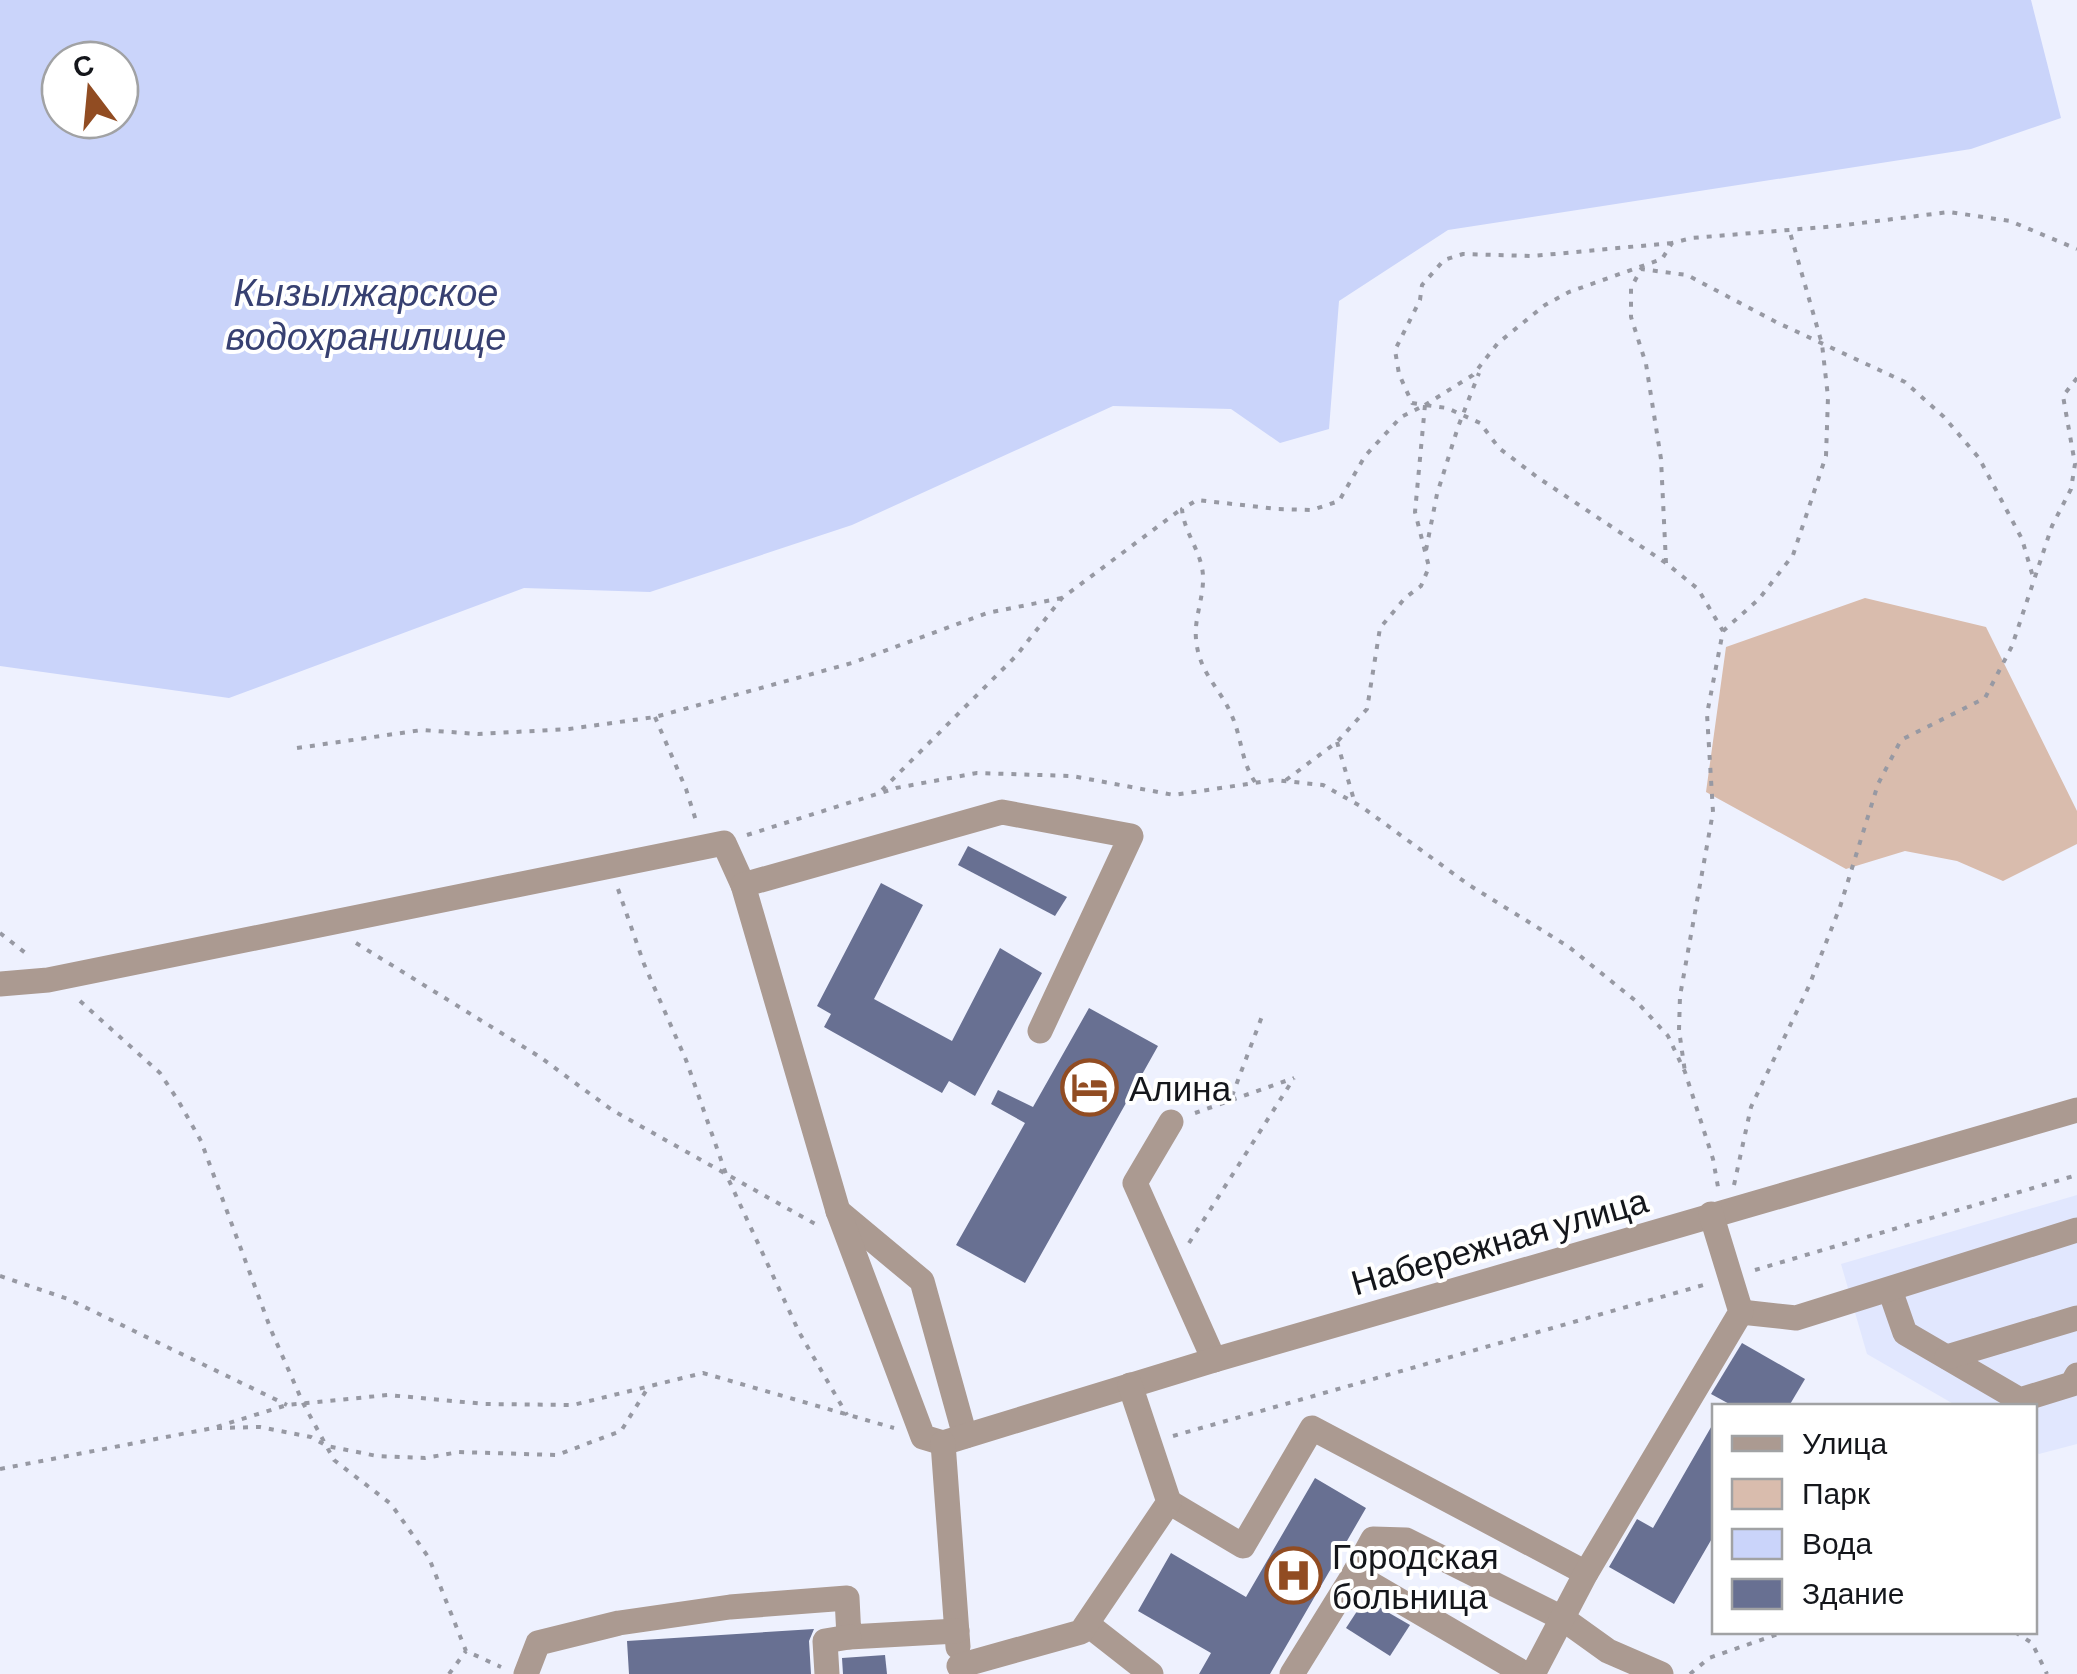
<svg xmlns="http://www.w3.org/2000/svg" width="2077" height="1674" viewBox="0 0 2077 1674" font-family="Barlow,sans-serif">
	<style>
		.built { fill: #e1e7fe }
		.green { fill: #d9bcad }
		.water { fill: #cad4fa; fill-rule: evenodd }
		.building { fill: #687092 }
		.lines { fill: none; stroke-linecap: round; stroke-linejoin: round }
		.path { stroke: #9799a3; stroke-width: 4; stroke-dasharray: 5 8; stroke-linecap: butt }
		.minor { stroke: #ab9a91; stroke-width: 25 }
		.labels { text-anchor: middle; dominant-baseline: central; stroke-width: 8; stroke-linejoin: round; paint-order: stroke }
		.poi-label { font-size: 35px; fill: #14161b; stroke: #fff; text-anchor: start }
		.street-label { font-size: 35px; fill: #14161b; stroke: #fff }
		.water-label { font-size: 38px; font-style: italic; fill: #374071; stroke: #fff }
	</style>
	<rect width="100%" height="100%" fill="#eef1fe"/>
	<path class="built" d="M 2077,1195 L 2077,1444 L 2039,1454 L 2035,1452 L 2034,1406 L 1957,1406 L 1867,1354 L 1841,1264 Z"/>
	<path class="green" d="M 1865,598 L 1986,627 L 2077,811 L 2077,844 L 2003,881 L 1957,861 L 1905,851 L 1846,869 L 1706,792 L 1726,647 Z"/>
	<path class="water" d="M 0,0 L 2031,0 L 2061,118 L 1971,149 L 1448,230 L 1339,301 L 1329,429 L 1280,443 L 1231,409 L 1113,406 L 852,525 L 650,592 L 524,588 L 229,698 L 0,666 ZM 60,60 L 120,60 L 120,120 L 60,120 Z"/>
	<g class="building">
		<path d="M 968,846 L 1067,897 L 1055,916 L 958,865 Z"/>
		<path d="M 881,883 L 923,905 L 874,999 L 952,1041 L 1000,948 L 1042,973 L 975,1096 L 949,1081 L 942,1093 L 824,1027 L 831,1014 L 817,1006 Z"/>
		<path d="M 1089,1008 L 1158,1046 L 1025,1283 L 956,1245 L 1025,1123 L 991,1104 L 998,1090 L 1033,1107 Z"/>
		<path d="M 1742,1343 L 1805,1379 L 1789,1406 L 1733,1406 L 1711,1394 Z"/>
		<path d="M 1714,1422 L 1714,1535 L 1674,1604 L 1609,1567 L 1637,1519 L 1653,1528 Z"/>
		<path d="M 1315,1478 L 1366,1508 L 1270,1674 L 1199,1674 L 1211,1653 L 1138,1611 L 1171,1553 L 1246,1597 Z"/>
		<path d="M 1365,1599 L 1410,1625 L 1390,1656 L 1346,1628 Z"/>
		<path d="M 814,1629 L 809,1641 L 811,1674 L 629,1674 L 627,1641 Z"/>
		<path d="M 885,1655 L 887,1674 L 843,1674 L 842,1658 Z"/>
	</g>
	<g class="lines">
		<g class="path">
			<path d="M 1672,243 L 1533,256 L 1463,254 L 1444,260 L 1422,285 L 1420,300 L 1395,350 L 1399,374 L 1412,403 L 1425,405 L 1473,375 L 1498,343 L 1545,305 L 1569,292 L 1662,259 L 1672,243 L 1692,238 L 1837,226 L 1949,212 L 2010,221 L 2077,249"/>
			<path d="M 1426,550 L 1437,494 L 1458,427 L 1479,373"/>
			<path d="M 1666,563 L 1661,459 L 1646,364 L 1631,317 L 1631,288 L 1641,269 L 1687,275 L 1776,322 L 1905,382 L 1944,417 L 1979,458 L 2022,539 L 2033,577"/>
			<path d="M 1723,631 L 1759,599 L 1793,555 L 1826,456 L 1828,397 L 1822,344 L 1789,229"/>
			<path d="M 655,717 L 686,789 L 697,824"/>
			<path d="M 1337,742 L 1354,800"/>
			<path d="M 297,748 L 422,730 L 478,734 L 569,729 L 655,717 L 852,663 L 987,613 L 1062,598"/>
			<path d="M 1286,780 L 1337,742 L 1367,709 L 1380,628 L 1405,598 L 1421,586 L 1429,567 L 1415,512 L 1425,405"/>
			<path d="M 1255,782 C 1241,761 1242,739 1232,716 C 1220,687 1199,674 1196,639 C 1194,618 1204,597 1203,576 C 1202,552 1184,533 1182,509 L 1197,500 L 1278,509 L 1312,510 L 1339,501 L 1365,456 L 1401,417 L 1425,405 L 1447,408 L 1480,423 L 1499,448 L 1537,477 L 1666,563 L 1698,589 L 1723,631 L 1707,714 L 1713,812 L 1680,996 L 1679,1030 L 1685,1072"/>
			<path d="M 882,790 L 1016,656 L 1062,598 L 1180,510"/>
			<path d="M 747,835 L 896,788 L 977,773 L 1072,776 L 1174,795 L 1274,780 L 1323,785 L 1362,807 L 1469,885 L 1569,947 L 1637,1002 L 1668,1036 L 1685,1072 L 1713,1159 L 1718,1187"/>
			<path d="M 618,889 L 644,964 L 686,1060 L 726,1174 L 799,1332 L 847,1415"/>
			<path d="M 0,933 L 28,955"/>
			<path d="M 356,943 L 540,1057 L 612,1110 L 817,1225"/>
			<path d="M 80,1001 L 160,1073 L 179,1102 L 201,1141 L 271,1330 L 303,1403 L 334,1460 L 391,1504 L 429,1558 L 466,1651 L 501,1667"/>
			<path d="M 1232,1096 L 1264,1011"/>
			<path d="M 1195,1113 L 1294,1078"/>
			<path d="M 1734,1185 L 1751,1107 L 1809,986 L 1840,907 L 1878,784 L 1901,740 L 1985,698 L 2012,646 L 2052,526 L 2071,489 L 2075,464 L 2063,396 L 2077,378"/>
			<path d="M 1189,1243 L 1294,1078"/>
			<path d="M 1755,1270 L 2077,1175"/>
			<path d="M 0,1276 L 68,1299 L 287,1405"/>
			<path d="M 217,1428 L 260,1427 L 311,1437 L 327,1446 L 377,1456 L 425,1458 L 459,1452 L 557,1455 L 621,1431 L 649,1386"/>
			<path d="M 1173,1436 L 1707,1284"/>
			<path d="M 0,1469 L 213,1428 L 287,1405 L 388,1395 L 485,1404 L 573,1405 L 703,1373 L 894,1428"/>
			<path d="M 2015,1632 L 2032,1643 L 2047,1674"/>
			<path d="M 449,1674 L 466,1651"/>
			<path d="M 1690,1674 L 1709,1658 L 1784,1632"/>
		</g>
		<g class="minor">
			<path d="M 0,984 L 48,980 L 724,843 L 743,885"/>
			<path d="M 1171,1122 L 1135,1183 L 1214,1360"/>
			<path d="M 838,1211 L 922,1281 L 965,1436"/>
			<path d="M 1890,1290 L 1905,1333 L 2020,1400 L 2072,1384 L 2077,1375"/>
			<path d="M 1741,1312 L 1796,1318 L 2077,1230"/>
			<path d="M 1947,1357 L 2077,1318"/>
			<path d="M 943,1443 L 923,1437 L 838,1211 L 743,885 L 1002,812 L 1131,836 L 1040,1031"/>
			<path d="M 943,1443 L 1214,1360 L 2077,1110"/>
			<path d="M 943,1443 L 958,1647"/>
			<path d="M 1169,1502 L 1243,1546 L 1312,1428 L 1586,1573"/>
			<path d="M 1087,1624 L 1151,1674"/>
			<path d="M 959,1666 L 1081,1632 L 1169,1502 L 1130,1385"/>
			<path d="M 526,1674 L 538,1643 L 619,1623 L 730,1607 L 847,1598 L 849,1637 L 957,1631"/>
			<path d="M 827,1674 L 825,1641 L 849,1637"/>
			<path d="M 1292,1674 L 1354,1574"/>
			<path d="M 1525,1674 L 1354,1574 L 1373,1539 L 1406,1540 L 1562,1618 L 1608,1651 L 1661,1674"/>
			<path d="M 1533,1674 L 1586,1573 L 1741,1312 L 1711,1214"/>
		</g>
	</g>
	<defs>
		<symbol id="hotel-ring" viewBox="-11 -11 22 22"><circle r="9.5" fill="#fff" stroke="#914c22" stroke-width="1.5"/><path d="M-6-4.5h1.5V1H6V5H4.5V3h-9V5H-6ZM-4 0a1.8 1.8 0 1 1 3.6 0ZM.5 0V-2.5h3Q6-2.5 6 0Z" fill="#914c22"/></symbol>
		<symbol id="hospital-ring" viewBox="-11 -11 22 22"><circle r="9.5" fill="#fff" stroke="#914c22" stroke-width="1.5"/><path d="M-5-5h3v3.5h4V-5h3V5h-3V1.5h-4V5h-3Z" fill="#914c22"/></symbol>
	</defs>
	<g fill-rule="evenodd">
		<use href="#hotel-ring" x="1058" y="1056" width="63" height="63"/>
		<use href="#hospital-ring" x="1262" y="1544" width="63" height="63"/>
	</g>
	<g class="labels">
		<g class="poi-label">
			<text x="1129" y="1087">Алина</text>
			<text x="1332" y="1555">Городская<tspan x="1332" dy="40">больница</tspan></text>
		</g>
		<g class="street-label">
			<text transform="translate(1499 1240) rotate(-16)">Набережная улица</text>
		</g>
		<g class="water-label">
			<text x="366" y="291">Кызылжарское<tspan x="366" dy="44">водохранилище</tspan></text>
		</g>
	</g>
	<rect x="1712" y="1404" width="325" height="230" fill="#ffffff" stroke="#a1a2a4" stroke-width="2.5"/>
	<rect x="1732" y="1436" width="50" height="15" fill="#ab9a91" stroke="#a1a2a4" stroke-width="2.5"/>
	<text x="1802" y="1454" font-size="30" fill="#14161b">Улица</text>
	<rect x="1732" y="1479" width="50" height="30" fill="#d9bcad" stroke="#a1a2a4" stroke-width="2.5"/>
	<text x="1802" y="1504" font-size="30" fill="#14161b">Парк</text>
	<rect x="1732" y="1529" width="50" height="30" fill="#cad4fa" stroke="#a1a2a4" stroke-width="2.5"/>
	<text x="1802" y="1554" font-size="30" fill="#14161b">Вода</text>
	<rect x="1732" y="1579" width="50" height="30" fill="#687092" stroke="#a1a2a4" stroke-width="2.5"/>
	<text x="1802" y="1604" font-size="30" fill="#14161b">Здание</text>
	<g transform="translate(90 90) rotate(344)"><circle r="48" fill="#ffffff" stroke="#a1a2a4" stroke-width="2.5"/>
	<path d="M0-8L18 38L0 25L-18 38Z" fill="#914c22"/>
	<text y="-15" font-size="28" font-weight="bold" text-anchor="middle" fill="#14161b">С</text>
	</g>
</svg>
